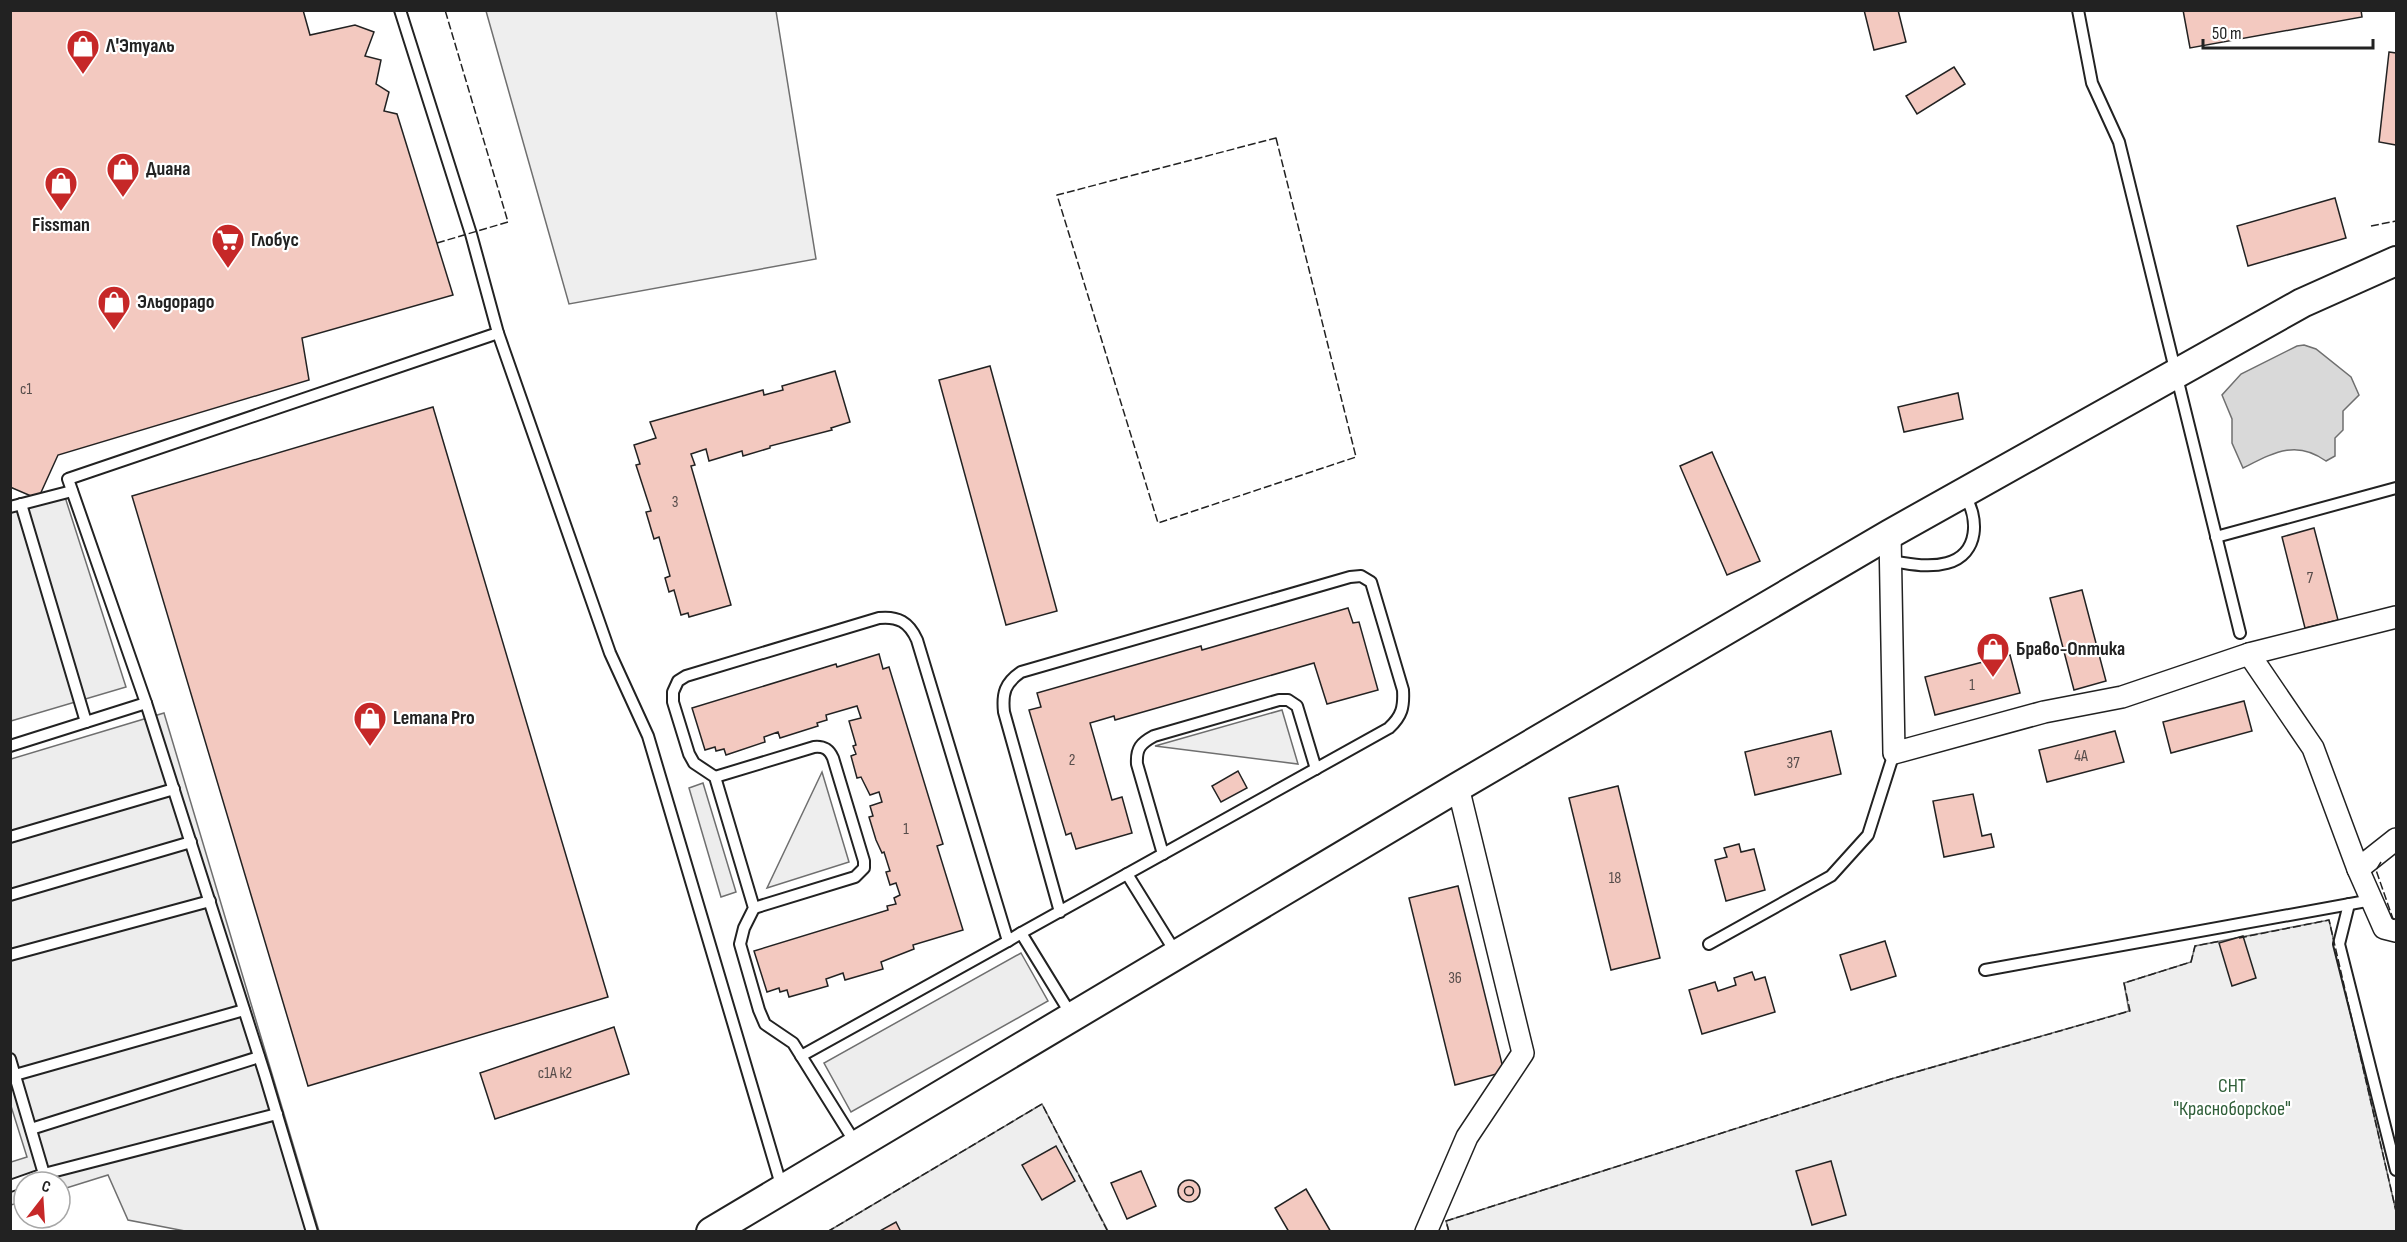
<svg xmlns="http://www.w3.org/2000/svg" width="2407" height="1242" viewBox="0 0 2407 1242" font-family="'Sofia Sans Condensed',sans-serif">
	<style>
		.green { fill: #eee; stroke: #6f6f6f; stroke-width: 1.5 }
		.parking { fill: #ededed; stroke: #6f6f6f; stroke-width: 1.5 }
		.water { fill: #d9d9d9; stroke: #6f6f6f; stroke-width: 1.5 }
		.building { fill: #f3c9c0; stroke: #222; stroke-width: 1.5 }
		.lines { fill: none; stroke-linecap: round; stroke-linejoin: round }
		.lane-casing { stroke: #222; stroke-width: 14 }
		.street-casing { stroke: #222; stroke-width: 24 }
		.secondary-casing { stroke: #222; stroke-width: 32 }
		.lane { stroke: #fff; stroke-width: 10 }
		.street { stroke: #fff; stroke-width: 21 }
		.secondary { stroke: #fff; stroke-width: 28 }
		.fence { stroke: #222; stroke-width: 1.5; stroke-dasharray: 8 3; stroke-linecap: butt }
		.labels { text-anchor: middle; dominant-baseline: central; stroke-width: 4.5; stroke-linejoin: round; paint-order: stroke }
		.number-label { font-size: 16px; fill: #564c4a }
		.poi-label { font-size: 20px; font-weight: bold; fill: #222; stroke: #fff; text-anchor: start }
		.park-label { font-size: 20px; fill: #2f5e38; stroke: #fff }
	</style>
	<rect width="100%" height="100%" fill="#fff"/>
	<g class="green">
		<path d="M 486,11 L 776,11 L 816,259 L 569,304 Z"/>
		<path d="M 1282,710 L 1298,764 L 1155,746 Z"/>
		<path d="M 822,772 L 849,862 L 767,888 Z"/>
		<path d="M 2329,920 L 2396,1211 L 2396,1231 L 1449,1232 L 1446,1221 L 1891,1079 L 2129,1011 L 2124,983 L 2191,962 L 2195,946 Z"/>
		<path d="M 1042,1104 L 1108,1231 L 827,1232 Z"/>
	</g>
	<g class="parking">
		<path d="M 65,497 L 126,687 L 11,721 L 10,510 Z"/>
		<path d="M 164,713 L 319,1231 L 185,1231 L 128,1220 L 108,1175 L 60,1190 L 60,1182 L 24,1182 L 24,1201 L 11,1205 L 11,1162 L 27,1157 L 10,1103 L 11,759 Z"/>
		<path d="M 703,783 L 736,892 L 721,897 L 689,788 Z"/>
		<path d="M 1021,953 L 1048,1001 L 851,1112 L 824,1063 Z"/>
	</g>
	<path class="water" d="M 2304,345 L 2316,349 L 2351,377 L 2359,395 L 2343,411 L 2343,430 L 2335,438 L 2335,456 L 2326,461 C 2296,439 2273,453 2243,468 L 2232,443 L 2232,419 L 2222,395 L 2241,374 L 2297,346 Z"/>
	<g class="building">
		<path d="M 10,10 L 303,10 L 310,35 L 355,25 L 374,32 L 365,56 L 381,60 L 376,84 L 389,92 L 384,111 L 397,114 L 453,295 L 302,338 L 309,380 L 58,455 L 38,499 L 10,487 Z"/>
		<path d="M 1864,10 L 1898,10 L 1906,42 L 1874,50 Z"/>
		<path d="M 2183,10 L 2361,10 L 2362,17 L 2190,48 Z"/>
		<path d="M 2389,52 L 2396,53 L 2396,145 L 2379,142 Z"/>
		<path d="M 1954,67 L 1965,84 L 1917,114 L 1906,96 Z"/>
		<path d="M 2335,198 L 2346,238 L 2248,266 L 2237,226 Z"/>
		<path d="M 990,366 L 1057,611 L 1006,625 L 939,380 Z"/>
		<path d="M 835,371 L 850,422 L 831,428 L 832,430 L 770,446 L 770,448 L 743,456 L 742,451 L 709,461 L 706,449 L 691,454 L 695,465 L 691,466 L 731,605 L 689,617 L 688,613 L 681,615 L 674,590 L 669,592 L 665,578 L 670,576 L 659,537 L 654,539 L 646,512 L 651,511 L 636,465 L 640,464 L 634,445 L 656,438 L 650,422 L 763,390 L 764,395 L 783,390 L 782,386 Z"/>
		<path d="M 1958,393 L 1963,419 L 1904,432 L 1898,407 Z"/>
		<path d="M 433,407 L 608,997 L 308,1086 L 132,496 Z"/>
		<path d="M 1712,452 L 1760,561 L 1727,575 L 1680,466 Z"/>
		<path d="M 2314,528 L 2338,620 L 2305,628 L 2282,537 Z"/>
		<path d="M 2082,590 L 2106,681 L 2074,690 L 2050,598 Z"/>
		<path d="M 1348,608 L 1353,623 L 1359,622 L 1378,690 L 1327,704 L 1314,663 L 1115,720 L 1114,716 L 1090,723 L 1112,800 L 1122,797 L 1132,833 L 1076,849 L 1071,833 L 1066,835 L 1029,710 L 1041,707 L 1037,693 L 1201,646 L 1202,650 Z"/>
		<path d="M 879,654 L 883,669 L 889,667 L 943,844 L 937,846 L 963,930 L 913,945 L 914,949 L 881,962 L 883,969 L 845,980 L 843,973 L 826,979 L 828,986 L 789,997 L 787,990 L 780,992 L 779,988 L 767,992 L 754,951 L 888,910 L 887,906 L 896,904 L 894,898 L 900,895 L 896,883 L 890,885 L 886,872 L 890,871 L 884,852 L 882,853 L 876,840 L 869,817 L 873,816 L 870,806 L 882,802 L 879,792 L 870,795 L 861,777 L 857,778 L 851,756 L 856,754 L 853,746 L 856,745 L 849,721 L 861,718 L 857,706 L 826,715 L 827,720 L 817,723 L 818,726 L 780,738 L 778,732 L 764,737 L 765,742 L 726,755 L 724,749 L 716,751 L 715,747 L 705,750 L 692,708 L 836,664 L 837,667 Z"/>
		<path d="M 2010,655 L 2020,693 L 1935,715 L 1925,677 Z"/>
		<path d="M 2244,701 L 2252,731 L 2171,753 L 2163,722 Z"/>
		<path d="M 1831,731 L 1841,774 L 1755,795 L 1745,752 Z"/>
		<path d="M 2115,731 L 2124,762 L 2047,782 L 2039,750 Z"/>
		<path d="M 1238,771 L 1247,788 L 1221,802 L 1212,786 Z"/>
		<path d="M 1618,786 L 1660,958 L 1611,970 L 1569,798 Z"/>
		<path d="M 1973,794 L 1982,836 L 1991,834 L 1994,847 L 1944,857 L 1933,801 Z"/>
		<path d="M 1739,844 L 1741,852 L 1754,849 L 1765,890 L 1726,901 L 1715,860 L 1727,857 L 1724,848 Z"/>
		<path d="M 1458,886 L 1504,1072 L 1455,1085 L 1409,898 Z"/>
		<path d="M 2243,936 L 2256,978 L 2232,986 L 2219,943 Z"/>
		<path d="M 1885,941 L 1896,976 L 1851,990 L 1840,955 Z"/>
		<path d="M 1752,972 L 1755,980 L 1765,977 L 1775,1012 L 1702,1034 L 1689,990 L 1715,982 L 1718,991 L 1736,985 L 1734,978 Z"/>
		<path d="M 614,1027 L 629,1074 L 495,1119 L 480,1073 Z"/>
		<path d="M 1056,1146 L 1075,1181 L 1042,1200 L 1022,1165 Z"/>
		<path d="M 1831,1161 L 1846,1215 L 1812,1225 L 1796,1171 Z"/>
		<path d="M 1141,1171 L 1156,1206 L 1127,1219 L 1111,1183 Z"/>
		<circle cx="1189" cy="1191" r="11"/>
		<circle cx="1189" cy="1191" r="4.5"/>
		<path d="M 1306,1189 L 1331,1232 L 1289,1232 L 1275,1208 Z"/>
		<path d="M 896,1222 L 901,1232 L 878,1232 Z"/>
	</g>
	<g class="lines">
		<defs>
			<g id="lane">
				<path d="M 2078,10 L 2092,83 L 2119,142 L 2240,633"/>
				<path d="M 498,333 L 610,653 L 648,736 L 782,1188"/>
				<path d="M 21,504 L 86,722"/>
				<path d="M 10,507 L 72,491"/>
				<path d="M 2216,537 L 2396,488"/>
				<path d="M 1891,561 C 1909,564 1929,568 1947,563 C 1980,554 1979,517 1964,494"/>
				<path d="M 146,703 L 265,1075 L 312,1232"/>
				<path d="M 10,746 L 146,703 L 68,479 L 498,333 L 471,234 L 400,10"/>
				<path d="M 715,777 L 814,747 C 824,746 829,749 833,758 L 864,861 L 864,868 L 855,877 L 754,908"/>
				<path d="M 10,837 L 174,789"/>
				<path d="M 1163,854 L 1137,764 C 1136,748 1141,743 1154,736 L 1279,700 L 1288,700 L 1297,706 L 1316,769"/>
				<path d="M 1127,874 L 1176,953"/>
				<path d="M 10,895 L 191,842"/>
				<path d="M 2349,904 L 2339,944 L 2396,1170"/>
				<path d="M 1021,933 L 1389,728 C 1402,716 1404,707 1403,690 L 1371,582 L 1361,576 L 1350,577 L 1021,672 C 1005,683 1002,693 1004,712 L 1060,912"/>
				<path d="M 1709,944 L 1831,876 L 1868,835 L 1894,753"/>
				<path d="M 10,955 L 210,901"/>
				<path d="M 1985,970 L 2372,900"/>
				<path d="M 801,1056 L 1008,941"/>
				<path d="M 10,1059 L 44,1174 L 10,1186"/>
				<path d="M 15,1075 L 244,1010"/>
				<path d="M 31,1129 L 259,1057"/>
				<path d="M 856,1144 L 793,1043 L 765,1024 L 759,1010 L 740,944 L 744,928 L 754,908 L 715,777 L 694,763 L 689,754 L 673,702 L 673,692 L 678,681 L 686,676 L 879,618 C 898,616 909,622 917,640 L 1008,941 L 1021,933 L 1072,1016"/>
				<path d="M 44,1174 L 277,1114"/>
			</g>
			<g id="street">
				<path d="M 1890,534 L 1894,753 L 2044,712 L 2122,697 L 2249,654 L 2396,617"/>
				<path d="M 2249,654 L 2313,748 L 2358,869 L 2396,839"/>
				<path d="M 2358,869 L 2384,928 L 2396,931"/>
				<path d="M 1426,1232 L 1467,1137 L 1523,1053 L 1458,787"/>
			</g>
			<path id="secondary" d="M 711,1232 L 1458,787 L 1890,534 L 2302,303 L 2396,261"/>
		</defs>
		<use href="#lane" class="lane-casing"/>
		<use href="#street" class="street-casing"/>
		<use href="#secondary" class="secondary-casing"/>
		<use href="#lane" class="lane"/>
		<use href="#street" class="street"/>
		<use href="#secondary" class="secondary"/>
		<g class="fence">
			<path d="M 1276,138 L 1356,457 L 1158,523 L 1057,195 Z"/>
			<path d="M 2371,226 L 2396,221"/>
			<path d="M 437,243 L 508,222 L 445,10"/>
			<path d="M 2381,862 L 2376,870 L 2393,919 L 2396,920"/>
			<path d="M 2239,938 L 2329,920 L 2396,1211"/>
			<path d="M 827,1232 L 1042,1104 L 1108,1232"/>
			<path d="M 1449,1232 L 1446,1221 L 1891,1079 L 2130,1011 L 2124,983 L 2191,962 L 2195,946 L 2221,941"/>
		</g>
	</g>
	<defs>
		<symbol id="shop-pin" viewBox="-11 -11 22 30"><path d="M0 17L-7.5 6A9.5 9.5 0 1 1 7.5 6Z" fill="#c62828" stroke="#fff"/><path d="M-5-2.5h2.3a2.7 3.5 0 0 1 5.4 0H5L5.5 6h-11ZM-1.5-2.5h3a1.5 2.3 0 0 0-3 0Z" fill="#fff"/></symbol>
		<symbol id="supermarket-pin" viewBox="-11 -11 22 30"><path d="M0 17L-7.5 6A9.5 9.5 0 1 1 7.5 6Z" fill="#c62828" stroke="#fff"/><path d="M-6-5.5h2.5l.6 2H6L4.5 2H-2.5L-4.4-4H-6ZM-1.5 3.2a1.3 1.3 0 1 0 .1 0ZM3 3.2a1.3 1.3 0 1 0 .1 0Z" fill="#fff"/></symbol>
	</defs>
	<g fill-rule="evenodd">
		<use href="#shop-pin" x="64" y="27" width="38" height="52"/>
		<use href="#shop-pin" x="104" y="150" width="38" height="52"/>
		<use href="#shop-pin" x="42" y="164" width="38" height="52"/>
		<use href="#supermarket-pin" x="209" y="221" width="38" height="52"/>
		<use href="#shop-pin" x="95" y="283" width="38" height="52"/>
		<use href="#shop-pin" x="1974" y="630" width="38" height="52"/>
		<use href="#shop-pin" x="351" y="699" width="38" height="52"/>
	</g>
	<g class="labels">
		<g class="number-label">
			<text x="26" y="389">с1</text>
			<text x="675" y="502">3</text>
			<text x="2310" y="578">7</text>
			<text x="1972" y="685">1</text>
			<text x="2081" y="756">4А</text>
			<text x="1072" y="760">2</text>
			<text x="1793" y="763">37</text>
			<text x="906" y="829">1</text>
			<text x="1615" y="878">18</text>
			<text x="1455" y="978">36</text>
			<text x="555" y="1073">с1А к2</text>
		</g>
		<g class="poi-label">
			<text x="106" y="46">Л'Этуаль</text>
			<text x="146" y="169">Диана</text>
			<text x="61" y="225" text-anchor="middle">Fissman</text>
			<text x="251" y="240">Глобус</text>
			<text x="137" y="302">Эльдорадо</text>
			<text x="2016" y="649">Браво-Оптика</text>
			<text x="393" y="718">Lemana Pro</text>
		</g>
		<g class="park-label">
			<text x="2232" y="1086">СНТ<tspan x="2232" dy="23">"Красноборское"</tspan></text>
		</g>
	</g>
	<rect width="2407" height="1242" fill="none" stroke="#222222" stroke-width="24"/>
	<g transform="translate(42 1200) rotate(17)"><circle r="28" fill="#ffffff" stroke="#a7a7a7" stroke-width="1.5"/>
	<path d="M0-4.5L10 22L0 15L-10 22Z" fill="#c62828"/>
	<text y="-9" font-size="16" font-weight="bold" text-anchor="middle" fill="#222222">С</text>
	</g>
	<path d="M2203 39v9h170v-9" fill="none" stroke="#222222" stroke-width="3"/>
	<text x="2212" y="39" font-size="18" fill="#222222" stroke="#ffffff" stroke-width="4.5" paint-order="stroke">50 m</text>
</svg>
